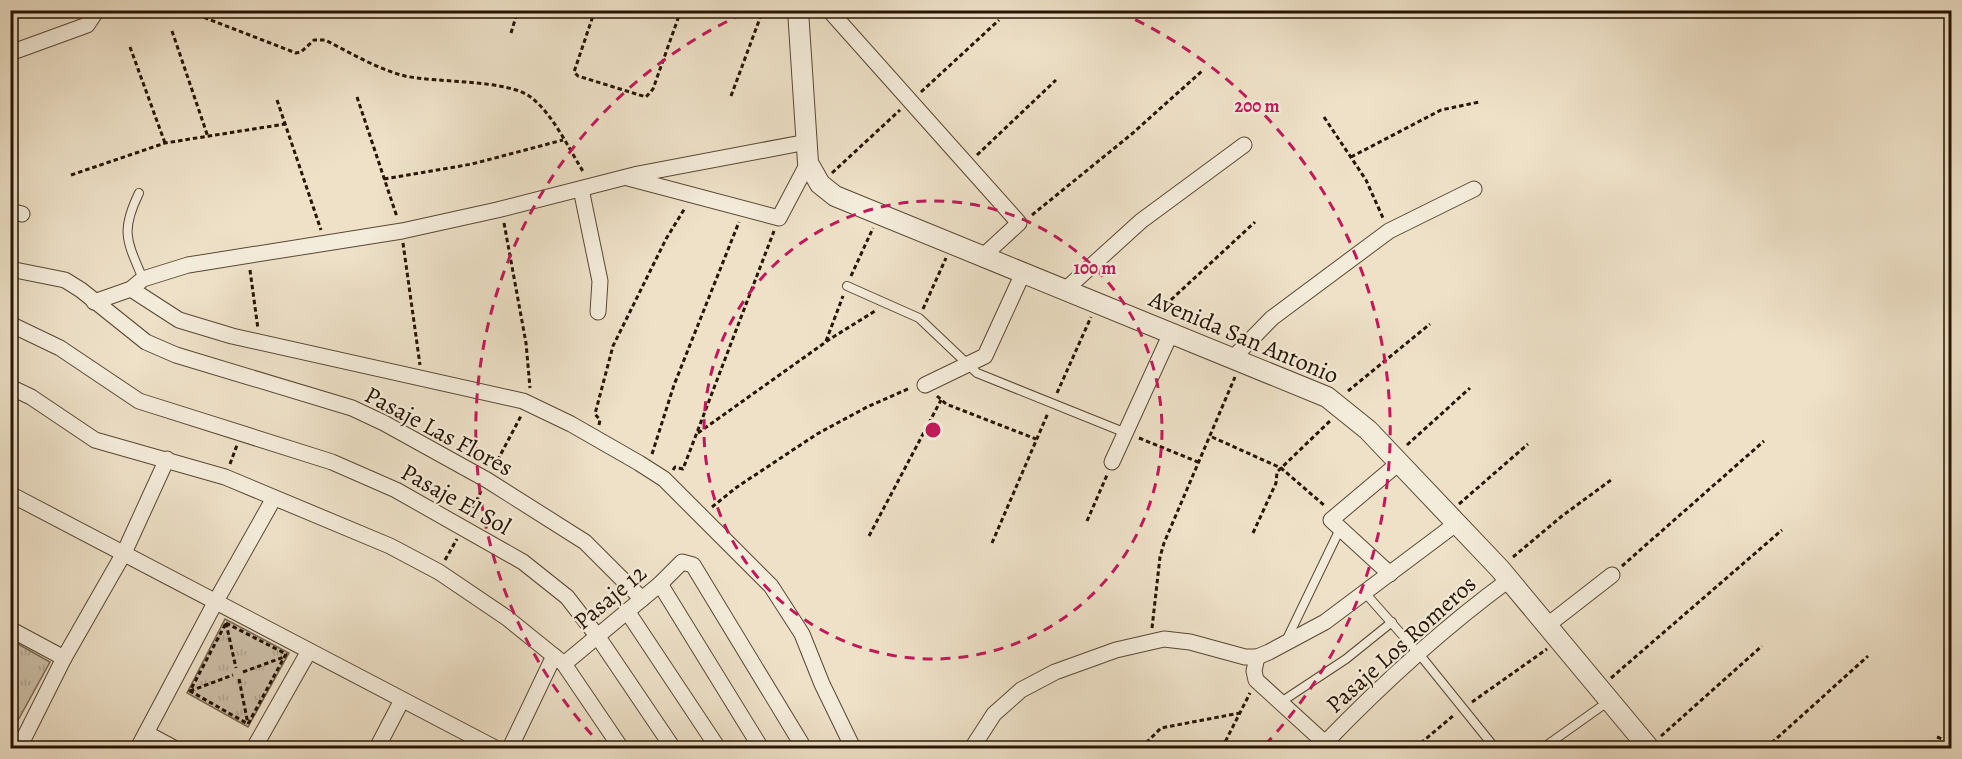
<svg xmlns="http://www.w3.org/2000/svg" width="1962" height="759" viewBox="0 0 1962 759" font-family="Alegreya,serif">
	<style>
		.park { fill: url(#park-tufts); stroke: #7a6955; stroke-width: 1.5 }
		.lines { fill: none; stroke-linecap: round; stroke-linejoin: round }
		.service-casing { stroke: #594734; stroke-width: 10 }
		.minor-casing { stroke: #594734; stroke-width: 17 }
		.tertiary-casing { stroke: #594734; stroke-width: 22 }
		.path { stroke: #271403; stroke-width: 3; stroke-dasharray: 4.5 3; stroke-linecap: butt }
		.service { stroke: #f4ecdb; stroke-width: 8 }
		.minor { stroke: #f4ecdb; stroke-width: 15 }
		.tertiary { stroke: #f4ecdb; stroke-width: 20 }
		.ring { fill: none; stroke: #c2185b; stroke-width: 3; stroke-dasharray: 10 8 }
		.labels { text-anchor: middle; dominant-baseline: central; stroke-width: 4.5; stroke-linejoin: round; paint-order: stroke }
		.street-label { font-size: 24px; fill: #271403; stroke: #f4ecdb }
		.centre { fill: #c2185b; stroke: #f4ecdb; stroke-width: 3 }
		.ring-label { font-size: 18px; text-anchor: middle; font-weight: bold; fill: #c2185b; stroke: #f4ecdb; stroke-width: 4.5; stroke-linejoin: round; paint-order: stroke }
	</style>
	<defs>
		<pattern id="park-tufts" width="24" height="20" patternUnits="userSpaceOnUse" patternTransform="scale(1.5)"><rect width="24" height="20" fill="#ccbea7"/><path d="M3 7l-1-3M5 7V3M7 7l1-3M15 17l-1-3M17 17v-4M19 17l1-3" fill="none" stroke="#afa28e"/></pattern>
	</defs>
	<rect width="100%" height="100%" fill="#eee1c8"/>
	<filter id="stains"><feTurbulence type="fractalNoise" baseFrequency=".00333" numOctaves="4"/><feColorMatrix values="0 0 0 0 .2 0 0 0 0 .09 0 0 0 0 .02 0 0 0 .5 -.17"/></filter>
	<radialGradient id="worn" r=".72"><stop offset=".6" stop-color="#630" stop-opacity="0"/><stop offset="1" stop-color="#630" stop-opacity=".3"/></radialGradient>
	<g class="park">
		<path d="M 225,619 L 289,653 L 248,727 L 187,693 Z"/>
		<path d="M 11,640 L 50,662 L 11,733 Z"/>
	</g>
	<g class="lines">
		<defs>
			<g id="service">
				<path d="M 139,193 C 120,232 127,241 143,279"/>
				<path d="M 847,286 L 919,318 L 977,373 L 1126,433"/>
				<path d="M 1366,594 L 1420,655 L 1495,748"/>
				<path d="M 1286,641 L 1340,529"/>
				<path d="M 1281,702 L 1346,659 L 1392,622"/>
				<path d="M 1550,748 L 1547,745 L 1609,701"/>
			</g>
			<g id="minor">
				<path d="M 829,10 L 1019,223 L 981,258"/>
				<path d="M 10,53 L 87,25 L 97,10"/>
				<path d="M 628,178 L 779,218 L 808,163"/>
				<path d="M 581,189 L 600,281 L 598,312"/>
				<path d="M 10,211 L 22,214"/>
				<path d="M 10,269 L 65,280 L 81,290 L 146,342 L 176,355 L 352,408 L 384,423 L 487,480 L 585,542 L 642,599"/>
				<path d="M 131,289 L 179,320 L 232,336 L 523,401 L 571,424 L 639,463 L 664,479 L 771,586 L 802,634 L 822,684 L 853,748"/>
				<path d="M 1065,290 L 1141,221 L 1244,145"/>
				<path d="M 94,302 L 131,289 L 143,279 L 188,265 L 402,231 L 497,210 L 638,174 L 807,142"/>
				<path d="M 10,324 L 60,348 L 139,401 L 332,462 L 396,490 L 523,562 L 567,597 L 598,637 L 673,748"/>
				<path d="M 1233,358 L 1272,318 L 1389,231 L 1474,189"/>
				<path d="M 925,385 L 985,356 L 1023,273"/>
				<path d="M 10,387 L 31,397 L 95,440 L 225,477 L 390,546 L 439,572 L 507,618 L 564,664 L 621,748"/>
				<path d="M 1112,462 L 1171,333"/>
				<path d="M 10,494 L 495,748"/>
				<path d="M 1390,574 L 1331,520 L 1400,462"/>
				<path d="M 660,584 L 761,748"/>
				<path d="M 627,611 L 718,748"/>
				<path d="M 1549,624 L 1612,575"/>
				<path d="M 10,629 L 64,658"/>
				<path d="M 1257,657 L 1254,671 L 1256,680 L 1325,743 L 1326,748"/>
				<path d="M 564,664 L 660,584 L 682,562 L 693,565 L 801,743"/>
				<path d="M 146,733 L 174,748"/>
				<path d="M 1325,743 C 1382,684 1443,628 1510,579"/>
				<path d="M 19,748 L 64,658 L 124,553 L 167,459"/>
				<path d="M 138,748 L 216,601 L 274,498"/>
				<path d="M 254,748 L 309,651"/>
				<path d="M 377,748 L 402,700"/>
				<path d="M 510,748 L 554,656"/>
				<path d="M 972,748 L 994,714 L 1021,690 L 1055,672 L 1116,650 L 1164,639 L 1190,642 L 1245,657 L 1257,657 L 1269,652 L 1325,622 L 1457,523"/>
			</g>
			<path id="tertiary" d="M 798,10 L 808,163 L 820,184 L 835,196 L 1327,397 L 1368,430 L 1500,569 L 1649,748"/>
		</defs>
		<use href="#service" class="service-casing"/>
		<use href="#minor" class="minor-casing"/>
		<use href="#tertiary" class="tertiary-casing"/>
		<g class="path">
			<path d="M 595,10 L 574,72 L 578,76 L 646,97 L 653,89 L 681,10"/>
			<path d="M 190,12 L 296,53 L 301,52 L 314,40 L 325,40 C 351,53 377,69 405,76 C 436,83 509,79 532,98 C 554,116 569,149 584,173"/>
			<path d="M 172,31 L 208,137"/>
			<path d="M 511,33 L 518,10"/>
			<path d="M 130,47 L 165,143"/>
			<path d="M 921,92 L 999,20"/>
			<path d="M 731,96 L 763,10"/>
			<path d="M 357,97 L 397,217"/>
			<path d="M 277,100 L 321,230"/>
			<path d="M 1324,117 L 1366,180 L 1383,218"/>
			<path d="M 977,155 L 1056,80"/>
			<path d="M 1351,157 L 1441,110 L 1479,102"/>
			<path d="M 832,173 L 900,110"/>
			<path d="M 71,175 L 165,143 L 285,124"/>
			<path d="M 384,179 L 472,164 L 563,140"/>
			<path d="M 1032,215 L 1133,133 L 1202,71"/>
			<path d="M 504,223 L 526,343 L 530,388"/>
			<path d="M 403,243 L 420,365"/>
			<path d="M 250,270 L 258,329"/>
			<path d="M 851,276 L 873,228"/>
			<path d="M 923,309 L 946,258"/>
			<path d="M 1160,310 L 1255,222"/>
			<path d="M 826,341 L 843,296"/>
			<path d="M 1348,391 L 1430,324"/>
			<path d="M 1057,393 L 1091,317"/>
			<path d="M 937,396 L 946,404 L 1036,439"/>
			<path d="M 599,425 L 600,420 L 595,414 L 613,346 L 666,239 L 685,208"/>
			<path d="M 698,433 L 830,339 L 875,311"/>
			<path d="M 1212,437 L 1281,468 L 1325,506"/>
			<path d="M 1139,438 L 1198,462"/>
			<path d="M 1407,445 L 1470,388"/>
			<path d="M 652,454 L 674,385 L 739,222"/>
			<path d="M 230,464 L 237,445"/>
			<path d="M 494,467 L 522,414"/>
			<path d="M 673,470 L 675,467 L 683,469 L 774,231"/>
			<path d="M 1459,504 L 1528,444"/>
			<path d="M 712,507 L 737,487 L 817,434 L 867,407 L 910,388"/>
			<path d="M 470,515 L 481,491"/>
			<path d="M 1087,521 L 1107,475"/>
			<path d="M 1253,533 L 1276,483 L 1277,472 L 1331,420"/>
			<path d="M 869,536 L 941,400"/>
			<path d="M 992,543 L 1048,413"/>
			<path d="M 1513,557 L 1562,516 L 1611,480"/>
			<path d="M 445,560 L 457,539"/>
			<path d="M 1622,566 L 1764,441"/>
			<path d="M 226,623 L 286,654 L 248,724 L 190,691 Z"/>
			<path d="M 226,623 L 236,668"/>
			<path d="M 1152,628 L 1160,557 L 1164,543 L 1235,377"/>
			<path d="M 243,672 L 284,657"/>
			<path d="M 1611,678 L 1782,530"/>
			<path d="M 239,679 L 248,724"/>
			<path d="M 190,691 L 233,675"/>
			<path d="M 1472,702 L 1547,649"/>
			<path d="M 1661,736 L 1762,646"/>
			<path d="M 1937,737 L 1952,743"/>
			<path d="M 1141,748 L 1161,728 L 1240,713"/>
			<path d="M 1222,748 L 1250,693"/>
			<path d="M 1415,748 L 1454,715"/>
			<path d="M 1766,748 L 1868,656"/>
		</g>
		<use href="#service" class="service"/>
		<use href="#minor" class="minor"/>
		<use href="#tertiary" class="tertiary"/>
	</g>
	<g class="ring">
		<circle cx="933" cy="430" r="229"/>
		<path d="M604 748A458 458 0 0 1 747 12M1119 12A458 458 0 0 1 1262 748"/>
	</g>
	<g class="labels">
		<g class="street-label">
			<text transform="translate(1244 337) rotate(23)">Avenida San Antonio</text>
			<text transform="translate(439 431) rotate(28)">Pasaje Las Flores</text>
			<text transform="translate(456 499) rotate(29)">Pasaje El Sol</text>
			<text transform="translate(610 597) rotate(-40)">Pasaje 12</text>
			<text transform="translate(1401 644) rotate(-42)">Pasaje Los Romeros</text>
		</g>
	</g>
	<circle cx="933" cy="430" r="9" class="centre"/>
	<g class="ring-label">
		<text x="1257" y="112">200 m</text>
		<text x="1095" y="274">100 m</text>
	</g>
	<rect width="1962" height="759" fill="none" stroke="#eee1c8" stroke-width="36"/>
	<rect x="12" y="12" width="1938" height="735" fill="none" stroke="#271403" stroke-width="3"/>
	<rect x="18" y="18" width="1926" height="723" fill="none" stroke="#271403" stroke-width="1.5"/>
	<rect width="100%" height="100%" filter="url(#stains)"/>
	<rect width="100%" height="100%" fill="url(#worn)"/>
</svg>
